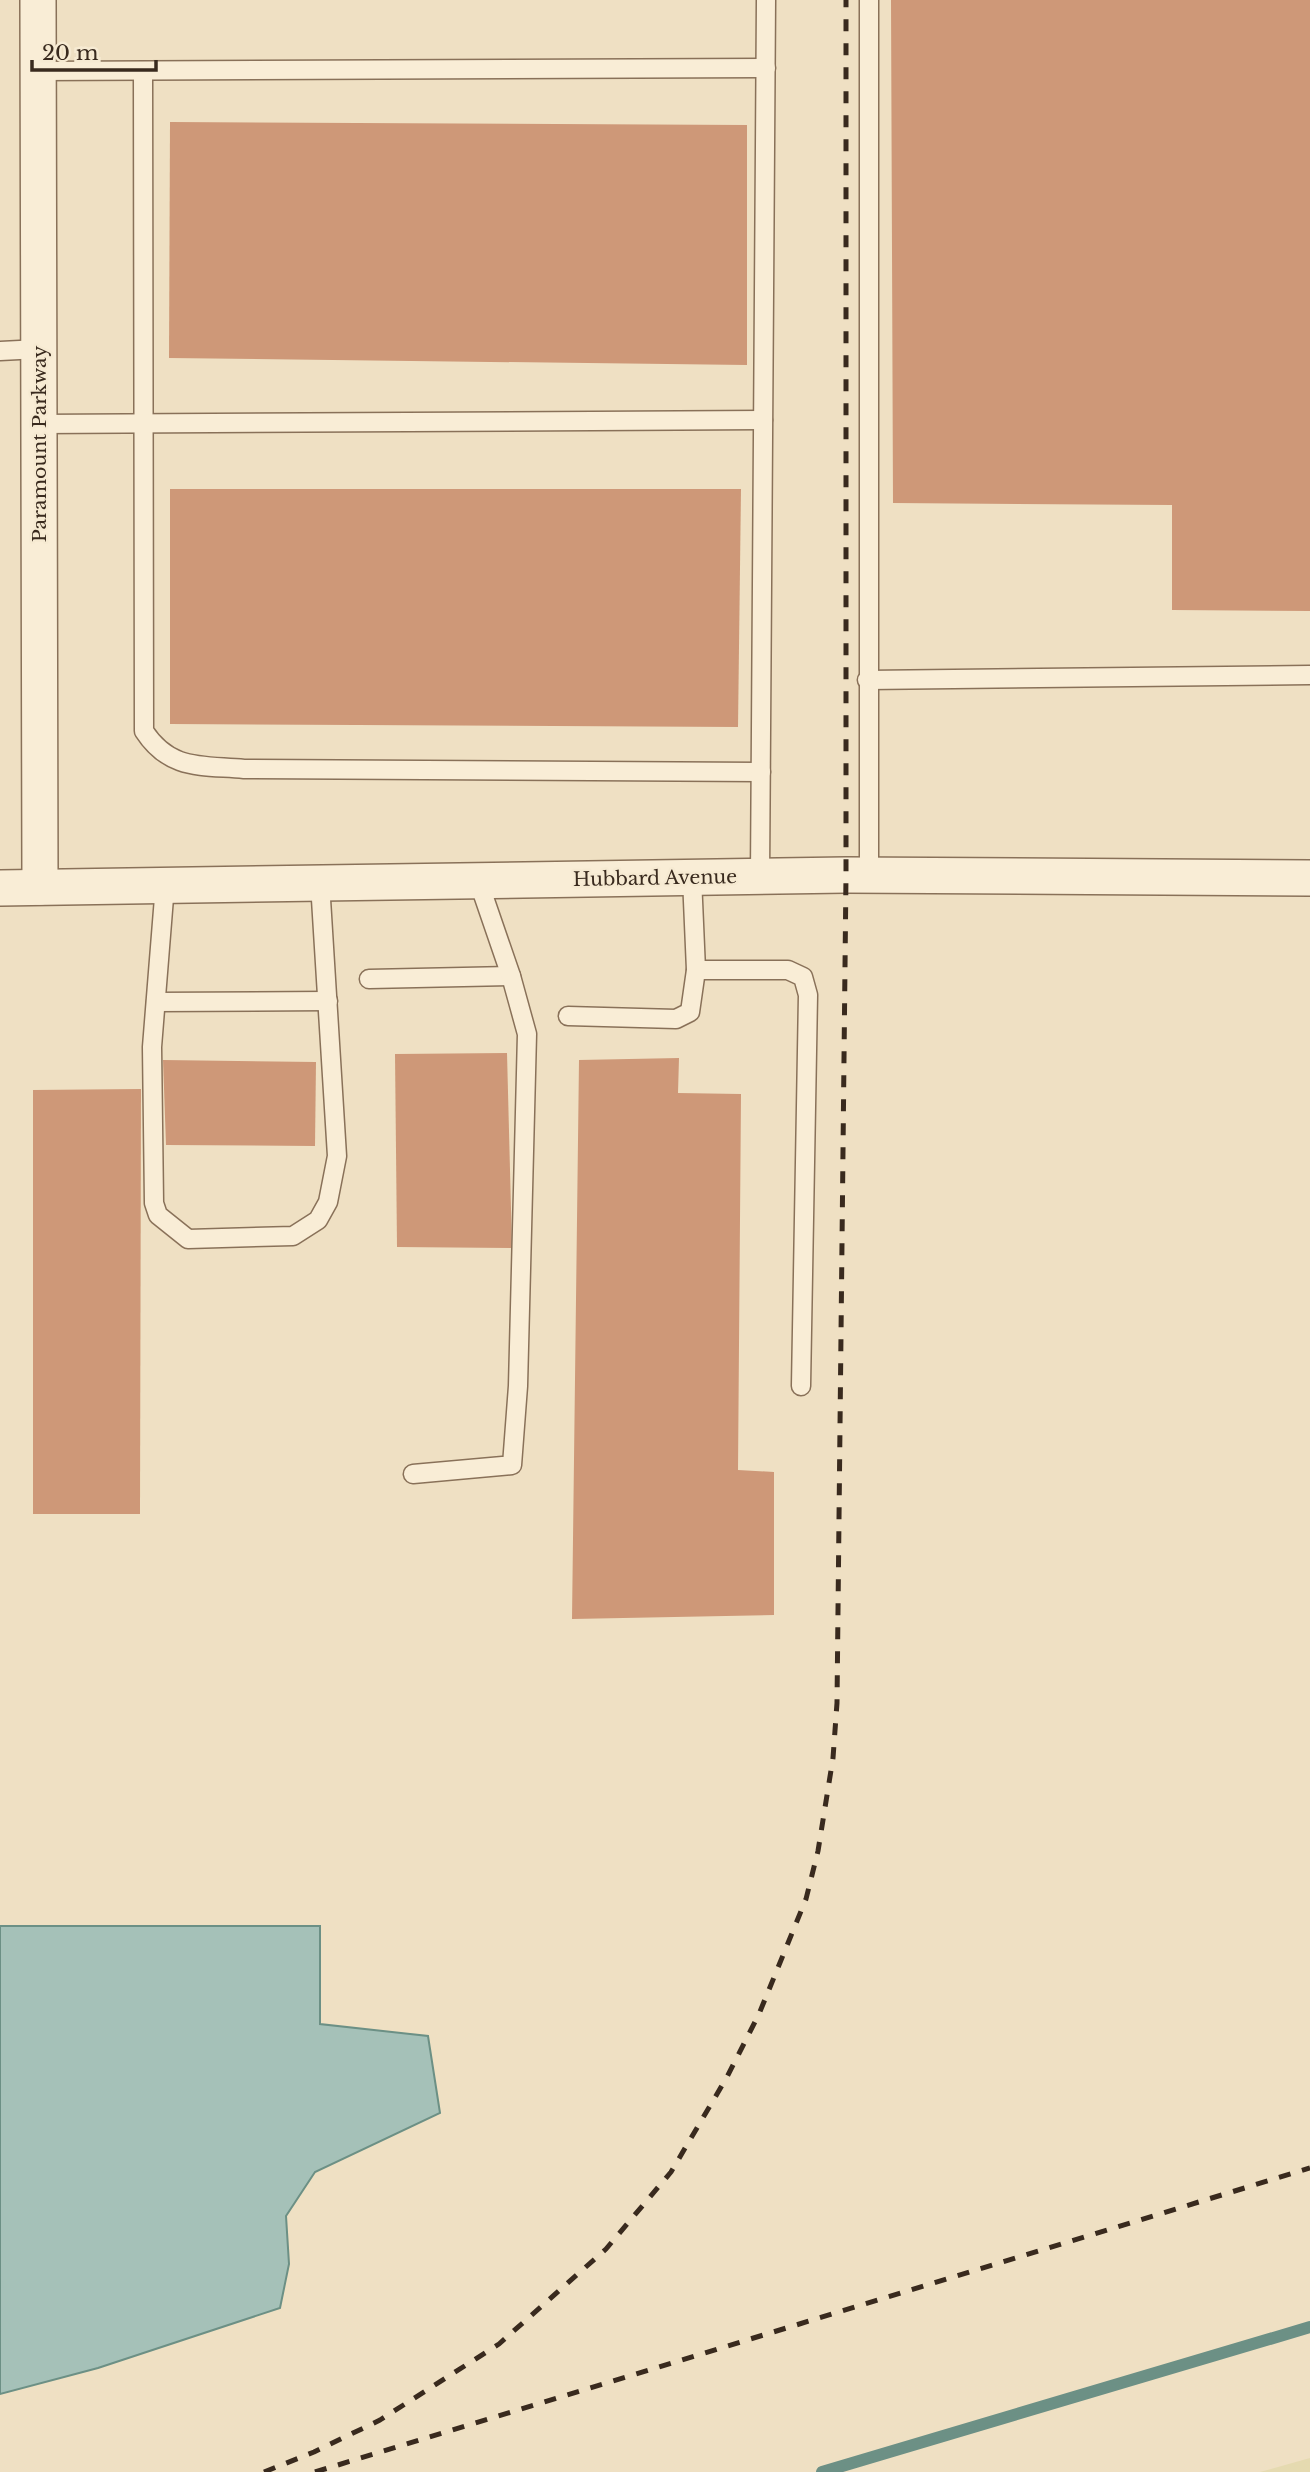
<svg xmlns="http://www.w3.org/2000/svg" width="1310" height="2472" viewBox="0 0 1310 2472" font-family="'Libre Baskerville',serif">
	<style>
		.farmland { fill: #e5dab0 }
		.water { fill: #a5c1b8; stroke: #6c9085; stroke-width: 2 }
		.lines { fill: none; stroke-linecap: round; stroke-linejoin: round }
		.stream { stroke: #6c9085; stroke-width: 12 }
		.building { fill: #ce9878 }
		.service-casing { stroke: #897159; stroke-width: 21 }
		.minor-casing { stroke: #897159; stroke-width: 38 }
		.service { stroke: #f9edd6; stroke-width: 18 }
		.minor { stroke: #f9edd6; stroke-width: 35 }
		.rail { stroke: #392a1e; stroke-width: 5; stroke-dasharray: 12 12; stroke-linecap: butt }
		.labels { text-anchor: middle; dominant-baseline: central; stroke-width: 5; stroke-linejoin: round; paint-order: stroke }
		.street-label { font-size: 19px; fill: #392a1e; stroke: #f6ead2 }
	</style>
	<rect width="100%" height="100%" fill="#efe0c3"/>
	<path class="farmland" d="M 1310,2458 L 1310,2472 L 1260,2472 Z"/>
	<path class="water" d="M 0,1926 L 320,1926 L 320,2024 L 428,2036 L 440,2113 L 315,2172 L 286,2216 L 289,2264 L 280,2308 L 98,2368 L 0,2394 Z"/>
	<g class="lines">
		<path class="stream" d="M 822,2472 L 1310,2327"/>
	</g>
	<g class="building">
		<path d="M 891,0 L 1310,0 L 1310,611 L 1172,610 L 1172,505 L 893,503 Z"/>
		<path d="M 170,122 L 747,125 L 747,365 L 169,358 Z"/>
		<path d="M 170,489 L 741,489 L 738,727 L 170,724 Z"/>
		<path d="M 507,1053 L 512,1248 L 397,1247 L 395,1054 Z"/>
		<path d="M 679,1058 L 678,1093 L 741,1094 L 738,1470 L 774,1472 L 774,1615 L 572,1619 L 579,1060 Z"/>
		<path d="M 163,1060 L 316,1062 L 315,1146 L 166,1145 Z"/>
		<path d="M 141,1089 L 140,1514 L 33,1514 L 33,1090 Z"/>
	</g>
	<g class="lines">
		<defs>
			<g id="service">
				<path d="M 38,71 L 766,68"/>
				<path d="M 143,71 L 144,731 C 170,771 202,765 244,769 L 761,772"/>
				<path d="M 0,351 L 39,349"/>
				<path d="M 39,424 L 763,420"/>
				<path d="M 867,680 L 1310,675"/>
				<path d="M 869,875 L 869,0"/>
				<path d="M 760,877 L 766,0"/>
				<path d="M 165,885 L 152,1047 L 154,1203 L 158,1215 L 188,1239 L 293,1236 L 318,1220 L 328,1202 L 337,1156 L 320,883"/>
				<path d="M 696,970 L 788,970 L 803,977 L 808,995 L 801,1386"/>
				<path d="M 369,979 L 511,976"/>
				<path d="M 156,1002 L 328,1001"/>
				<path d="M 568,1016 L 676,1019 L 690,1012 L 696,970 L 692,878"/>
				<path d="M 413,1474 L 512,1465 L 518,1386 L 527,1034 L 511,976 L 478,880"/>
			</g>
			<g id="minor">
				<path d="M 38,0 L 40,887"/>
				<path d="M 0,888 L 846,875 L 1310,878"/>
			</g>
		</defs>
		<use href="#service" class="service-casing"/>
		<use href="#minor" class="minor-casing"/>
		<use href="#service" class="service"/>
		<use href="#minor" class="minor"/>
		<g class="rail">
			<path d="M 264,2472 L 314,2452 L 380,2420 L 499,2344 L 606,2249 L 671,2172 L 727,2077 L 759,2014 L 806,1899 L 818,1851 L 833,1758 L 837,1703 L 846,875 L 846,0"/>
			<path d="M 315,2472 L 1310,2168"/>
		</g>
	</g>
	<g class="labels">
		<g class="street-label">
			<text transform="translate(39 444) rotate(-90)">Paramount Parkway</text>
			<text transform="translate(655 878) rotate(-1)">Hubbard Avenue</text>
		</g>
	</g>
	<path d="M32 60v10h124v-10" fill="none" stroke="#392a1e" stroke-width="3.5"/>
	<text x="42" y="60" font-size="21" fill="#392a1e" stroke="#f6ead2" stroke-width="5" paint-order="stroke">20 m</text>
</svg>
